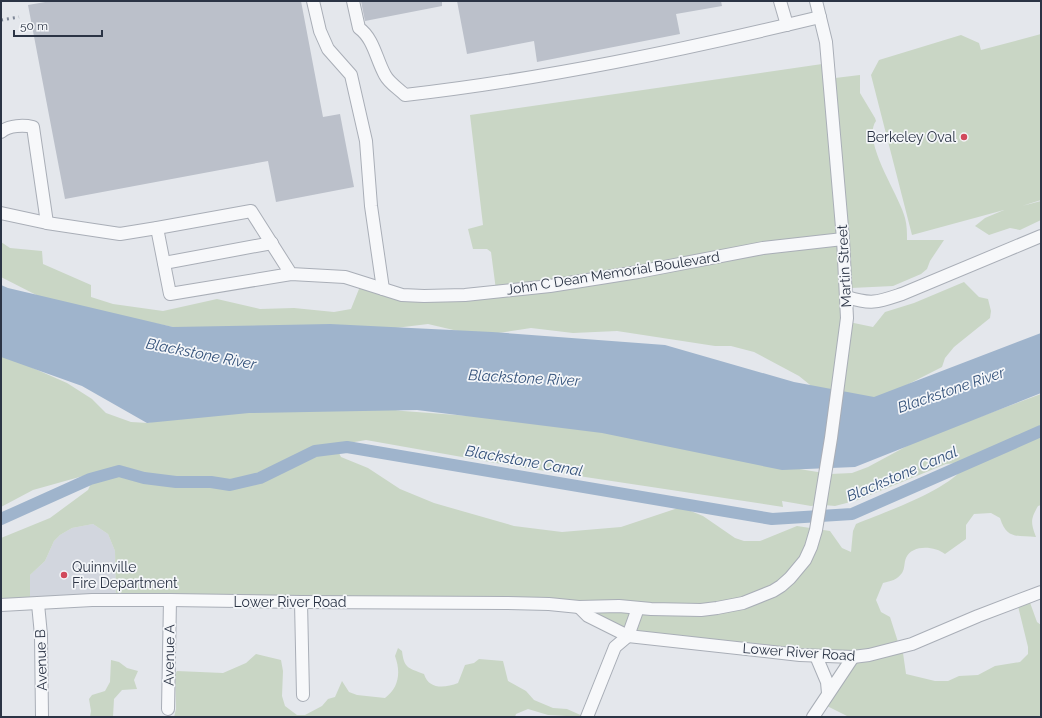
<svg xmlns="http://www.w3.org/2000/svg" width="1042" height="718" viewBox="0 0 1042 718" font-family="Raleway,sans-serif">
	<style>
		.built { fill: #d2d6de }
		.green { fill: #c9d6c5; fill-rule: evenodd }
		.water { fill: #9fb4cc }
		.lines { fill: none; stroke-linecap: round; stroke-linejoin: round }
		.canal { stroke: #9fb4cc; stroke-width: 12 }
		.building { fill: #bbc0ca }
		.minor-casing { stroke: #a9aeb7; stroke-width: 14 }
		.minor { stroke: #f7f8fa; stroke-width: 12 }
		.rail { stroke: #7d8696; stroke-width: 3; stroke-dasharray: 2 4; stroke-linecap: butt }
		.poi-dot { fill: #d1495b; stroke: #f4f6f9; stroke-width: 1.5 }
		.labels { text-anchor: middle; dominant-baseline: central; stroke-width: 3.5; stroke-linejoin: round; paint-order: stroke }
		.poi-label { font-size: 14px; fill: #2b3445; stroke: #f4f6f9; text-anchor: end }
		.street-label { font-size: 14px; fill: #2b3445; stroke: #f4f6f9 }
		.water-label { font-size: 15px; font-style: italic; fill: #34527a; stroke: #f4f6f9 }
	</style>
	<rect width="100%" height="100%" fill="#e4e7ec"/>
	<path class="built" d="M 93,524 L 108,534 L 115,551 L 116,602 L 30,605 L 30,575 L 45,561 L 54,541 L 60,535 L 72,528 Z"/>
	<g class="green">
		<path d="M 1041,34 L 1041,200 L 1022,206 L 1041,201 L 1041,220 L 1020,230 L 1010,228 L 989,235 L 975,226 L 985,218 L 1004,210 L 912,235 L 871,75 L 879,60 L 961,35 L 979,43 L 981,50 Z"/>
		<path d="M 829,63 L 835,78 L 860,75 L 860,93 L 875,118 L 876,121 C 861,141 900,196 905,218 C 907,225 907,233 907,240 L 944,240 L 930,261 L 927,269 L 921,274 L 893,286 L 851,288 L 849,322 L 873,327 L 885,312 L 914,303 L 964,282 L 979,297 L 988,299 L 991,311 L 990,318 L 954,347 L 945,358 L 942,367 L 883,397 L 840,398 L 820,393 L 799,376 L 754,352 L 731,346 L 715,346 L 617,331 L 573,333 L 531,328 L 479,336 L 428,324 L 371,331 L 232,339 L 50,302 L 1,277 L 1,242 L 10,248 L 42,251 L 43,264 L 91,285 L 91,297 L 113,304 L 163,311 L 217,299 L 260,309 L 294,308 L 334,312 L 351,309 L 361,284 L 380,291 L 496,290 L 491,252 L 487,249 L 473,249 L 468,229 L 483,225 L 470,115 Z"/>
		<path d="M 1,354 L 67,383 L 92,399 L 106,413 L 131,422 L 148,423 L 191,412 L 350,404 L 403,411 L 620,427 L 793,468 L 830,474 L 852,473 L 868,467 L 918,440 L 1041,394 L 1041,505 L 1038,506 C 1030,520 1031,523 1036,537 C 1017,535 1007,540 1000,518 L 991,513 L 974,514 L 966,525 L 966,539 L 945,554 C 935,546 912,544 906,558 C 904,562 905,569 902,573 C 897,580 891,581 883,583 L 876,600 L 881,612 L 890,617 L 898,642 L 902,646 L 906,674 L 935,681 L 948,681 L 959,676 L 978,675 L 995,666 L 1020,662 L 1028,654 L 1028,647 L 1017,602 L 1028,597 L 1037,622 L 1041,625 L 1041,717 L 849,717 L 825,705 L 835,685 L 841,658 L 627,630 L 585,610 L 116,602 L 115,551 L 108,534 L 93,524 L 72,528 L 60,535 L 54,541 L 45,561 L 30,575 L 30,605 L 1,606 L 1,538 L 50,518 L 88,490 L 94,477 L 83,476 L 33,490 L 1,507 ZM 366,440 L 519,467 L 783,507 L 782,501 L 811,506 L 823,504 L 824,505 L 835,506 L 858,500 L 946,464 L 959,463 L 965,466 C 947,491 885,512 856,524 L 853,531 L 851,552 L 842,548 L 830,531 L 797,526 L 760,541 L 744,541 L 735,538 L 703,516 L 681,507 L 621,527 L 562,532 L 514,526 L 434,503 L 400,489 L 368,468 L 341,457 L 338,451 L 343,444 Z"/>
		<path d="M 398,648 L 402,651 C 404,668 408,668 424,674 C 429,690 445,688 458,683 L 465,665 L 474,663 L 479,659 L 503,661 L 508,681 L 526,691 L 534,700 L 553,708 L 567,709 L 585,717 L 548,715 L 528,709 L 516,714 L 515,717 L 174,717 L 176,709 L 175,674 L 177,671 L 223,673 L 246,663 L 256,654 L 281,660 L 283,671 L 282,696 L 285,706 L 297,715 L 305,715 L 322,706 L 328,699 L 335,697 L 342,681 L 349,692 L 357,695 L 385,698 C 399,688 401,672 395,656 Z"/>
		<path d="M 111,660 L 119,662 L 127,668 L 138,671 L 134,680 L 137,689 L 122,690 L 114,699 L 113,717 L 90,717 L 91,711 L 89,699 L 92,695 L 105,691 L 110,682 Z"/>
	</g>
	<path class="water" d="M 1,285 L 8,288 L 173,327 L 330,324 L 492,332 L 665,345 L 794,382 L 874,397 L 1041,333 L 1041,393 L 855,467 L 782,470 L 602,433 L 417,410 L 249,413 L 147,423 L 82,386 L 1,357 Z"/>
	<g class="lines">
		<path class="canal" d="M 1,519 L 90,479 L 119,471 L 144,478 L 176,482 L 211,482 L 230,485 L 260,478 L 315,451 L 347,447 L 772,519 L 852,514 L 1041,431"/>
	</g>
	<g class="building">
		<path d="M 51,1 L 301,1 L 323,117 L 340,114 L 354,187 L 276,202 L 268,161 L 65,199 L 28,5 Z"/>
		<path d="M 361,1 L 442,1 L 442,6 L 365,21 Z"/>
		<path d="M 457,1 L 721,1 L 722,6 L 676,14 L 680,34 L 537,62 L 534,41 L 467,54 Z"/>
	</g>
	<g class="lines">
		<defs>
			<g id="minor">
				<path d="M 313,1 L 320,31 L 328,49 L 351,75 L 366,141 L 371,206 L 383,289"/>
				<path d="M 353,1 L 359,28 C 374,39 376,59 385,75 C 389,83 399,89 405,95 C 545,79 683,50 820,17"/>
				<path d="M 780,1 L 787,25"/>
				<path d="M 1,132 C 9,125 24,125 33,127 L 47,223"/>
				<path d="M 1,213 L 47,223 L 120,234 L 157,228"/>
				<path d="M 164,263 L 272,243"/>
				<path d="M 291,274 L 170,294 L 157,228 L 251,211 L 291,274 L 345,277 L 402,295 L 424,296 L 465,295 L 550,286 L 638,272 L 763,248 L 843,239"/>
				<path d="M 847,297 C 872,305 878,302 902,294 L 1041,236"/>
				<path d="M 301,602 L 303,695"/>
				<path d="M 38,604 L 41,635 L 42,717"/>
				<path d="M 1,605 L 92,600 L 170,600 L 301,602 L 505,603 L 549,604 L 579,607 L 619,606 L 651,609 L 701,610 L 717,608 L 743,603 L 773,591 L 781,586 L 790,578 L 805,560 L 811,547 L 816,530 L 831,438 L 847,318 L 843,239 L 826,42 L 816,1"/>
				<path d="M 579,607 L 588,616 L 628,636 L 800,655 L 853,657 L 869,655 L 912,644 L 978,616 L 1041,592"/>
				<path d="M 816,656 L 827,682 L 828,693"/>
				<path d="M 168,709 L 170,600"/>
				<path d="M 587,717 L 615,647 L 628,636 L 638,608"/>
				<path d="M 813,717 L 853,657"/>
			</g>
		</defs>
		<use href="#minor" class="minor-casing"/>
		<use href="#minor" class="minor"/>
		<path class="rail" d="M 1,20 L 19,17"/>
	</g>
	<g class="poi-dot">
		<circle cx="964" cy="137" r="4"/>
		<circle cx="64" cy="575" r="4"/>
	</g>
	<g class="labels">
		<g class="poi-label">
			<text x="956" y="137">Berkeley Oval</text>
			<text x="72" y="567" text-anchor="start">Quinnville<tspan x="72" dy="16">Fire Department</tspan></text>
		</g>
		<g class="street-label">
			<text transform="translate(844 266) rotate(-93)">Martin Street</text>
			<text transform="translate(613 273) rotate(-9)">John C Dean Memorial Boulevard</text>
			<text x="290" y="602">Lower River Road</text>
			<text transform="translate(799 652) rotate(4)">Lower River Road</text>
			<text transform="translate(169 655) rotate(-89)">Avenue A</text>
			<text transform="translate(41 660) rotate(-92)">Avenue B</text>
		</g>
		<g class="water-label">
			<text transform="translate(201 354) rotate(11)">Blackstone River</text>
			<text transform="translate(524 378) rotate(3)">Blackstone River</text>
			<text transform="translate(951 390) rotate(-19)">Blackstone River</text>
			<text transform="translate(524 461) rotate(10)">Blackstone Canal</text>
			<text transform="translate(902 474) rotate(-23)">Blackstone Canal</text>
		</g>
	</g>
	<rect width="1042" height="718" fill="none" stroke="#2b3445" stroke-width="4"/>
	<path d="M14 30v6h88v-6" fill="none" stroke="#2b3445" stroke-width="2"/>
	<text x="20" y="30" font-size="12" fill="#2b3445" stroke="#f4f6f9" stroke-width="3" paint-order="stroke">50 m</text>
</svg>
